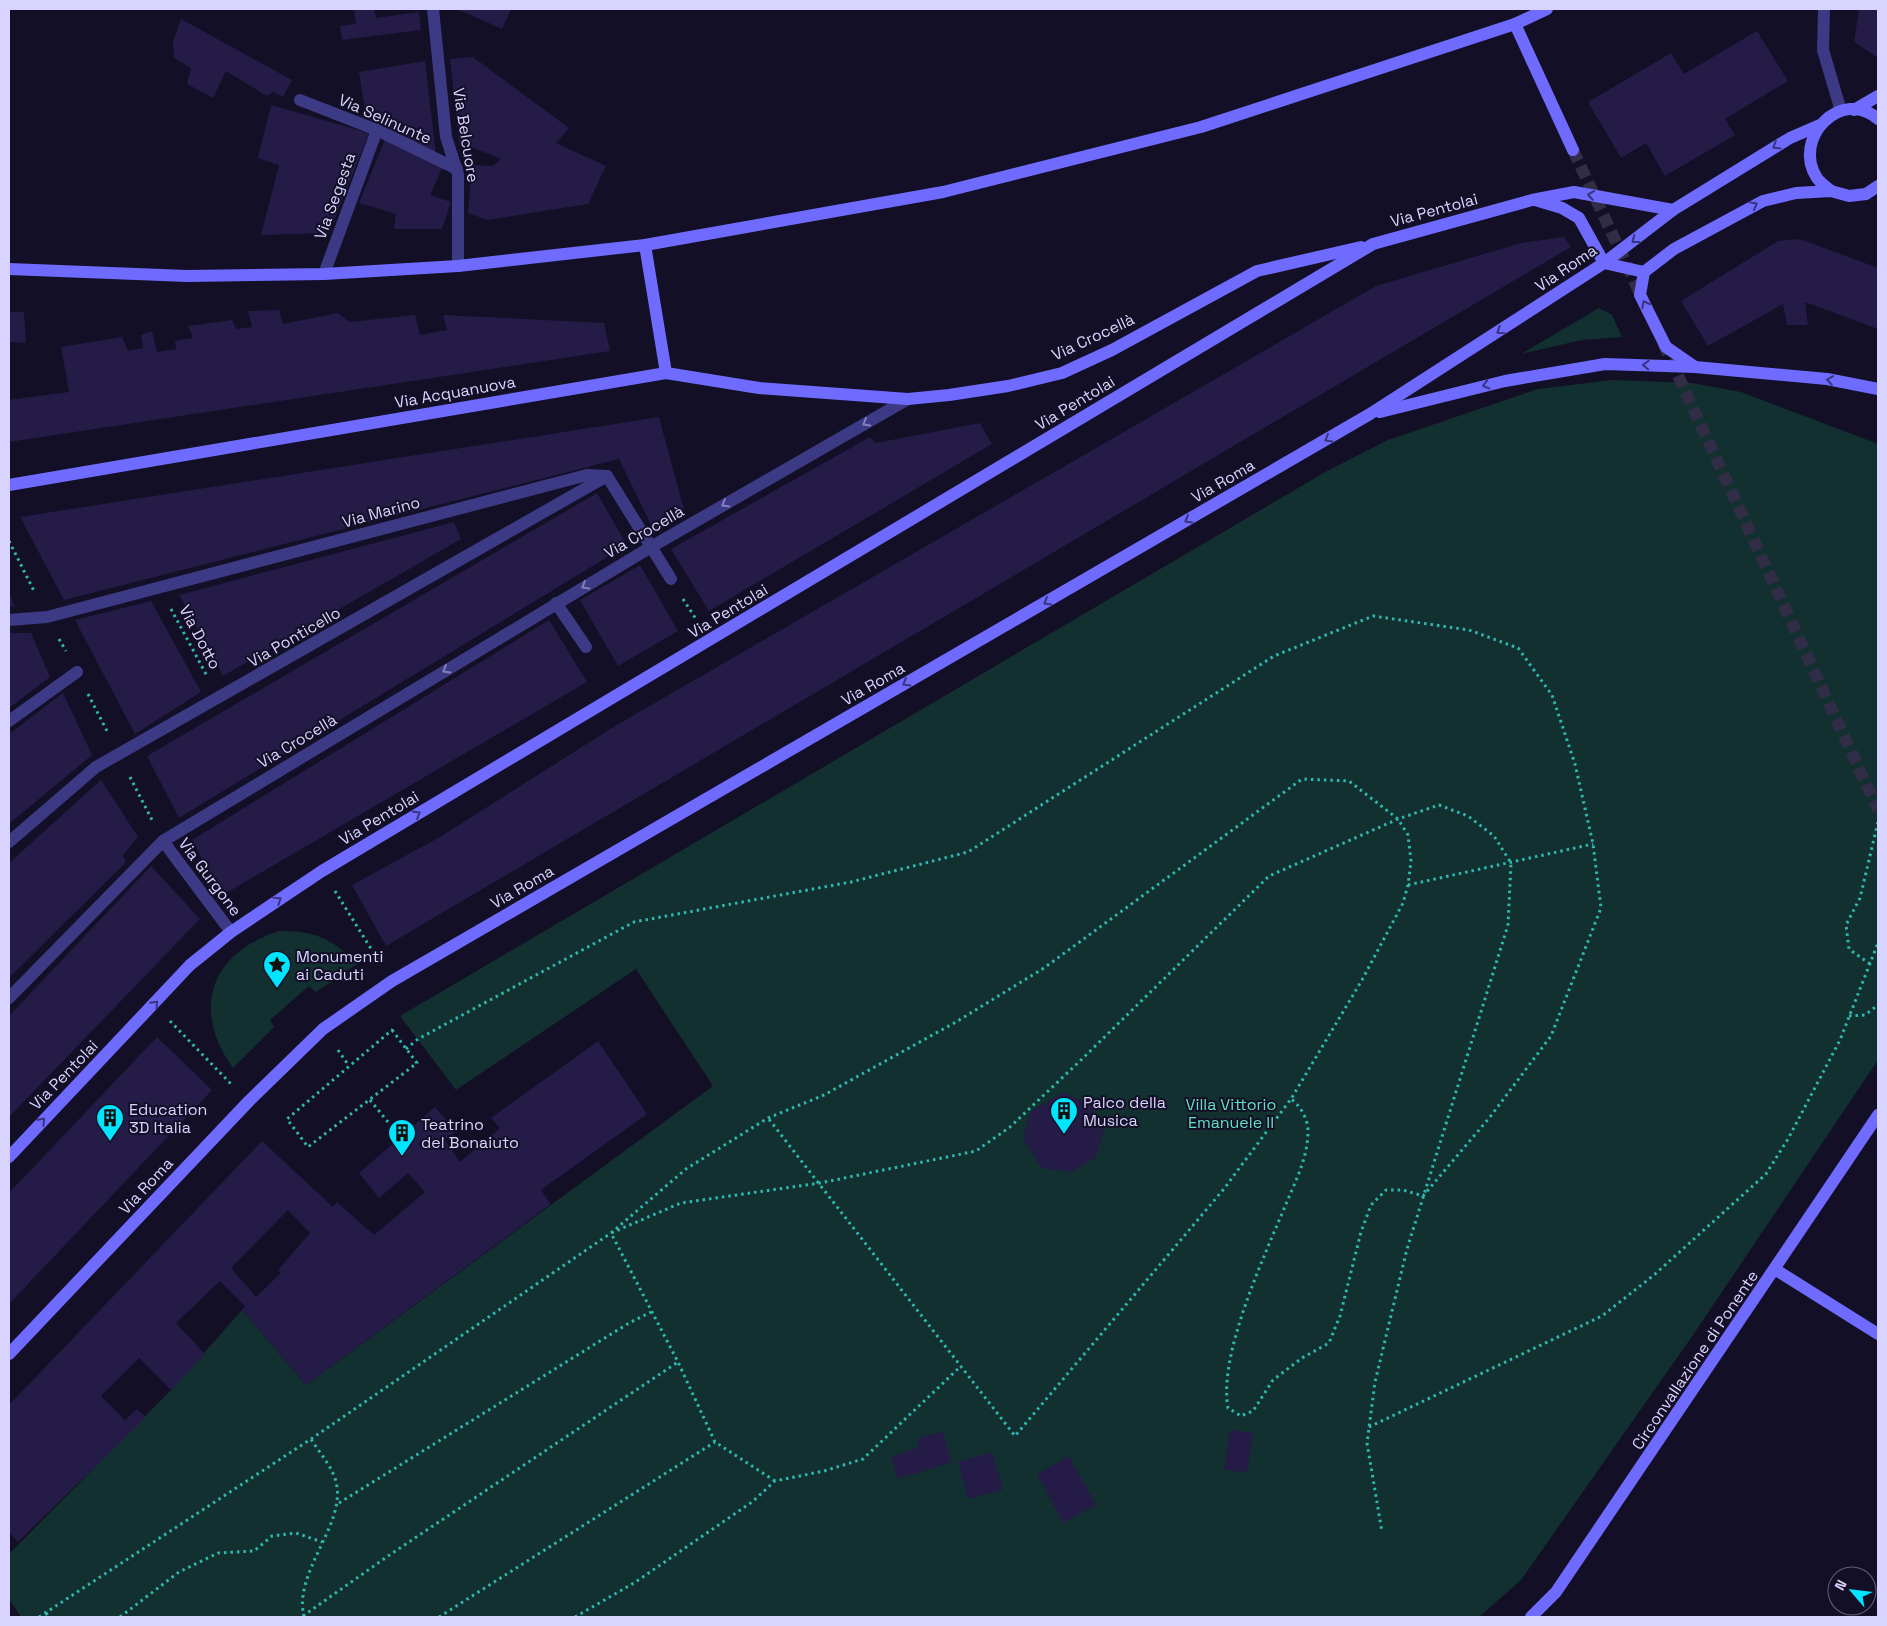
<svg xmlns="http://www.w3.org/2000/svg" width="1887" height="1626" viewBox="0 0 1887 1626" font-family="'Space Grotesk',sans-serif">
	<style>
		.green { fill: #12302f }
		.building { fill: #241b47; fill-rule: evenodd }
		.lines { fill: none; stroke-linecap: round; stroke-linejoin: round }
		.secondary-tunnel { stroke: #312d47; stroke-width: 12; stroke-dasharray: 12 6; stroke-linecap: butt }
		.path { stroke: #2fb8b0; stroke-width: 3; stroke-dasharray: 2.5 4; stroke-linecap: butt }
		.street { stroke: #3d3a85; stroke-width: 12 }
		.secondary { stroke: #6f6bff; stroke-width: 12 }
		.oneway { stroke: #38347d }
		.oneway2 { stroke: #837fbc }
		.labels { text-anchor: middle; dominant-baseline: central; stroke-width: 4; stroke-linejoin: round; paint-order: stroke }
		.street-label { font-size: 16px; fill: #d9d4ff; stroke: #130f26 }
		.poi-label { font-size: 16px; fill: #d9d4ff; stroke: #130f26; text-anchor: start }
		.park-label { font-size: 16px; fill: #5fe0c0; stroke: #130f26 }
	</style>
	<rect width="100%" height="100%" fill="#130f26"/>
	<g class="green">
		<path d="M 1599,308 L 1612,315 L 1622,337 L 1582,340 L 1521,354 Z"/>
		<path d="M 1612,380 L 1692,383 L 1741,392 L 1878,444 L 1878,1060 L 1693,1335 L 1521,1580 L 1479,1617 L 21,1617 L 9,1599 L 9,1554 L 171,1390 L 242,1310 L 306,1385 L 713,1086 L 636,969 L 456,1090 L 400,1016 L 1327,471 L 1388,440 L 1538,389 Z"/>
		<path d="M 279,931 C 315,931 332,938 357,964 L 316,992 L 309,986 L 270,1020 L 274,1027 L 233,1068 C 191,1010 210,953 279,931 Z"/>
	</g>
	<g class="building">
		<path d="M 354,9 L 374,9 L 376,18 L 419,12 L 421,30 L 342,40 L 340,26 L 356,24 Z"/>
		<path d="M 457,9 L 511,9 L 502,29 Z"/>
		<path d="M 1859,9 L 1878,9 L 1878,58 L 1854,42 Z"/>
		<path d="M 181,19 L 292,80 L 283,97 L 273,92 L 267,96 L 226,71 L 213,98 L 187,84 L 191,68 L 174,58 L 173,42 Z"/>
		<path d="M 1757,31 L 1788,81 L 1725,119 L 1735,135 L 1665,176 L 1646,143 L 1621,158 L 1588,102 L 1671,53 L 1684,74 Z"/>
		<path d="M 473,57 L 569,128 L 556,143 L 606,166 L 588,204 L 488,220 L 468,213 L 472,165 L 493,166 L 501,159 L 459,142 L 450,59 Z"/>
		<path d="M 425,61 L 436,154 L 366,117 L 359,72 Z"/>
		<path d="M 271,105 L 369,133 L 329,233 L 261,235 L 279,165 L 258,158 Z"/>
		<path d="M 385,139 L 442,168 L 430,195 L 451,202 L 442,229 L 394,229 L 396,214 L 359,203 Z"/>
		<path d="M 1564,237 L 1571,247 L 386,946 L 352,885 L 440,837 L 615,726 L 1376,286 L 1521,243 Z"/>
		<path d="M 1800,239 L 1878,268 L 1878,329 L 1805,302 L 1808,325 L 1787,325 L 1783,304 L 1708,346 L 1681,301 L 1778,241 Z"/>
		<path d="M 279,310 L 283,324 L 338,313 L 349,322 L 415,315 L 420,335 L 447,330 L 443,315 L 604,323 L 610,351 L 9,442 L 9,400 L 69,392 L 61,347 L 122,337 L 128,351 L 143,348 L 141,335 L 152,331 L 157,352 L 176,349 L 175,341 L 193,338 L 188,326 L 232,320 L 236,329 L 252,327 L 248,311 Z"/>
		<path d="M 9,312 L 24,312 L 26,343 L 9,342 Z"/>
		<path d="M 659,417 L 684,510 L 655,533 L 619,459 L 64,600 L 20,517 Z"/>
		<path d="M 980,423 L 992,444 L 709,611 L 671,549 L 870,437 L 876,443 Z"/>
		<path d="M 597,493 L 627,545 L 179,818 L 147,756 Z"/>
		<path d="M 454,522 L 461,539 L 223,676 L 179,595 Z"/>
		<path d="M 640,565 L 678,631 L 618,666 L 580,600 Z"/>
		<path d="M 9,593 L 15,607 L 9,606 Z"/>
		<path d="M 151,601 L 201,692 L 135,734 L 75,620 Z"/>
		<path d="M 549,620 L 587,682 L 221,896 L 192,840 Z"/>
		<path d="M 9,633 L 31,633 L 50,677 L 9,708 Z"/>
		<path d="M 63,693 L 92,755 L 9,824 L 9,734 Z"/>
		<path d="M 101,780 L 138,837 L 123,855 L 126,862 L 9,978 L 9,863 Z"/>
		<path d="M 151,866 L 200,919 L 9,1117 L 9,1016 Z"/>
		<path d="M 157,1037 L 212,1090 L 9,1304 L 9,1193 Z"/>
		<path d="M 598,1041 L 647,1114 L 541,1190 L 551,1204 L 306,1385 L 242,1310 L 245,1306 L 220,1281 L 176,1323 L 205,1354 L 171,1390 L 139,1358 L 101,1396 L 125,1420 L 137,1409 L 146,1417 L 18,1542 L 9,1532 L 9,1405 L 262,1141 L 333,1207 L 337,1202 L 374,1235 L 425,1192 L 408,1173 L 379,1198 L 359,1173 L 435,1107 L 456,1131 L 445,1140 L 460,1162 L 500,1128 L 491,1118 ZM 288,1210 L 310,1233 L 278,1270 L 281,1273 L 256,1297 L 231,1268 Z"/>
		<path d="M 1062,1093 L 1090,1104 L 1104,1131 L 1095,1158 L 1072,1172 L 1041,1168 L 1023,1138 L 1031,1111 Z"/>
		<path d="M 1230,1430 L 1253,1433 L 1247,1473 L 1224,1469 Z"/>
		<path d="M 942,1431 L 952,1462 L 898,1479 L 891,1457 L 919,1447 L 917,1439 Z"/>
		<path d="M 992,1452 L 1003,1490 L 968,1499 L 958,1462 Z"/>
		<path d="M 1069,1456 L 1096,1505 L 1063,1523 L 1037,1474 Z"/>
	</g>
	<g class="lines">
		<g class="secondary-tunnel">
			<path d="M 1573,150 L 1643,300"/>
			<path d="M 1663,343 L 1878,810"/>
		</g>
		<g class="path">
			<path d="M 9,541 L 35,593"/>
			<path d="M 683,599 L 696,619"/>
			<path d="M 171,609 L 207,676"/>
			<path d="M 59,639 L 66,651"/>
			<path d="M 88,694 L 108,733"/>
			<path d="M 130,777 L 152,820"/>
			<path d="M 1408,885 L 1593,844"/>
			<path d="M 335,891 L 378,960"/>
			<path d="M 1870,964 L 1849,949 L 1846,925 L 1860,898 L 1878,822"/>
			<path d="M 1849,1016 L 1865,1015 L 1878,1005"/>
			<path d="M 170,1021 L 232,1085"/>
			<path d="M 392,1030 L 417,1063 L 308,1147 L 287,1119 Z"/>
			<path d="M 406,1049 L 418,1039 L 634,922 L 851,882 L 968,852 L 1274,656 L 1373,616 L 1469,630 L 1518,648 L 1552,695 L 1575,764 L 1593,844 L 1601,908 L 1551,1036 L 1490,1117 L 1423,1196 L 1403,1190 L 1386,1190 L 1371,1205 L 1361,1232 L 1340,1316 L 1329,1343 L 1302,1358 L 1273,1380 L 1253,1411 L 1241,1416 L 1228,1408 C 1218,1354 1265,1255 1286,1204 C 1296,1180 1308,1157 1308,1131 C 1308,1119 1300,1105 1291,1099"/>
			<path d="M 338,1050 L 349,1066"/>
			<path d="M 370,1100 L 388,1122"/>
			<path d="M 1369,1427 L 1602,1316 L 1654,1275 L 1766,1174 L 1788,1139 L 1840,1040 L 1878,943"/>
			<path d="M 775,1481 L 715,1442 L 678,1362 L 611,1233 L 681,1203 L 820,1183 L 976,1151 L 1010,1127 L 1081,1060 L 1269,876 L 1398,819 L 1439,805 L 1468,816 L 1494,836 L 1511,863 L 1508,925 L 1407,1249 L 1375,1382 L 1367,1443 L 1382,1532"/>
			<path d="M 339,1503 L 629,1323 L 651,1312"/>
			<path d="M 46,1613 L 49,1617"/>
			<path d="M 303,1616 L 391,1554 L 678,1362"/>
			<path d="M 39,1617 L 311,1439 L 611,1233 L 686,1169 L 768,1118 L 824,1095 L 956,1022 L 1044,968 L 1302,779 L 1349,781 L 1398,819 L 1408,835 L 1411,861 L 1408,885 L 1403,903 L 1362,980 L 1291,1099 L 1223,1190 L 1015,1436 L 768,1118"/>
			<path d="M 120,1617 L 179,1572 L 218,1553 L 254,1551 L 272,1536 L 296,1533 L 322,1542"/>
			<path d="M 304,1617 C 293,1571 347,1524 336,1482 C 333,1468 319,1452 311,1439"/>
			<path d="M 439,1617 L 715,1442"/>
			<path d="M 575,1617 L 634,1583 L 752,1502 L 775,1481 L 824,1471 L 863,1459 L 960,1367"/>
		</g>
		<g class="street">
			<path d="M 433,9 L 446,137 L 458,174 L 458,266"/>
			<path d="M 1824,9 L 1823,50 L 1841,111"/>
			<path d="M 300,100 L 377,130 L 457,169"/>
			<path d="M 324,274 L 377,130"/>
			<path d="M 556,603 L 586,647"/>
			<path d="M 9,620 L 47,617 L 587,475 L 607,476 L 671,579"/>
			<path d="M 9,721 L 77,672"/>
			<path d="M 163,841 L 231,932"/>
			<path d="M 9,842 L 96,767 L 607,476"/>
			<path d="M 9,998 L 163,841 L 651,547 L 908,399"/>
		</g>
		<g class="secondary">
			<path d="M 1515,24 L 1573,150"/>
			<path d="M 1854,110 L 1878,96"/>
			<path d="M 1831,191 C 1827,187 1820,183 1817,178 C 1791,138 1842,87 1878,119"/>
			<path d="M 1535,200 L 1562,208 L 1579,218 L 1604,263 L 1644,272"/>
			<path d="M 645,245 L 666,373"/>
			<path d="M 9,269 L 187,276 L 324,274 L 458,266 L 645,245 L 943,192 L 1201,127 L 1515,24 L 1547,9"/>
			<path d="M 1695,367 L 1666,347 L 1640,295 L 1644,272 L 1674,249 L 1763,201 L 1796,193 L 1831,191 L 1849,196 L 1866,194 L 1878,186"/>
			<path d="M 1380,412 L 1505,381 L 1605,364 L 1695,367 L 1827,379 L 1878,389"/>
			<path d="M 9,485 L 666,373 L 759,388 L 908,399 L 949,395 L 1008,386 L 1062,373 L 1112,350 L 1257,271 L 1361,247"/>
			<path d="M 9,1157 L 190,965 L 231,932 L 322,871 L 1373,244 L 1532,200 L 1574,192 L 1673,210"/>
			<path d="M 1776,1270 L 1878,1334"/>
			<path d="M 9,1354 L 249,1101 L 323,1029 L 392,981 L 1370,414 L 1604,263 L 1673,210 L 1790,138 L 1820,125"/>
			<path d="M 1531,1617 L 1556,1592 L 1878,1115"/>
		</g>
	</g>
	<defs><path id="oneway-chevron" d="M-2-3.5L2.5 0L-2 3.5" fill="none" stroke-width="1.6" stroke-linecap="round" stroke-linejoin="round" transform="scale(1.25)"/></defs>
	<g class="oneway">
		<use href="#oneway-chevron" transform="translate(1776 146) rotate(148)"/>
		<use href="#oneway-chevron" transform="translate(1591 195) rotate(-170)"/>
		<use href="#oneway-chevron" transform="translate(1754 205) rotate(-29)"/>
		<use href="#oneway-chevron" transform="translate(1635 240) rotate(143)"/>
		<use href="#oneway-chevron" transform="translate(1645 304) rotate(-117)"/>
		<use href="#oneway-chevron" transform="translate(1500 331) rotate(147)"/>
		<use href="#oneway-chevron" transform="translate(1646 365) rotate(-178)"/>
		<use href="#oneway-chevron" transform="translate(1830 380) rotate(-171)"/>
		<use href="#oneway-chevron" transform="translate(1486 385) rotate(166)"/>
		<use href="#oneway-chevron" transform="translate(1328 439) rotate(150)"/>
		<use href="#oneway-chevron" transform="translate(1188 520) rotate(150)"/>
		<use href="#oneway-chevron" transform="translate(1047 602) rotate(150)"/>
		<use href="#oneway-chevron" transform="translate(906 683) rotate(150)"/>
		<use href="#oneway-chevron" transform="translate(417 814) rotate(-31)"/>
		<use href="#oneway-chevron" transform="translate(278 900) rotate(-34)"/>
		<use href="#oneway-chevron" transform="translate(155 1004) rotate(-47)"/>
		<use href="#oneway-chevron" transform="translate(42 1121) rotate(-46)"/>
	</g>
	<g class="oneway2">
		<use href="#oneway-chevron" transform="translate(866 423) rotate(150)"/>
		<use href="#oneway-chevron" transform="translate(725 504) rotate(150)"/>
		<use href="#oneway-chevron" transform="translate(585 586) rotate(149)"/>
		<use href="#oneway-chevron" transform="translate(446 670) rotate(149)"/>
	</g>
	<defs>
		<symbol id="sight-pin" viewBox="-11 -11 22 30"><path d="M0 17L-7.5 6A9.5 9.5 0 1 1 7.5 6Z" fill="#00e5ff" stroke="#130f26"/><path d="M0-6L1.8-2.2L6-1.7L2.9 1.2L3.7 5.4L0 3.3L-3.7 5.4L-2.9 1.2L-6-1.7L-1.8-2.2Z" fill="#111"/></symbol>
		<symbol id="building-pin" viewBox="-11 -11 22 30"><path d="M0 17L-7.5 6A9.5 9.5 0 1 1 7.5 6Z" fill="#00e5ff" stroke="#130f26"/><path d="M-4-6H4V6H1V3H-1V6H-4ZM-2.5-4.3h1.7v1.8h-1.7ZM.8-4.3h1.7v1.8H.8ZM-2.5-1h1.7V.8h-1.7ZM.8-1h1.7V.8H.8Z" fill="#111"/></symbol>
	</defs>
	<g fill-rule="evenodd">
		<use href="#sight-pin" x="261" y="949" width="32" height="43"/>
		<use href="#building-pin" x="1048" y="1095" width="32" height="43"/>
		<use href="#building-pin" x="94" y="1102" width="32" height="43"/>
		<use href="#building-pin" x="386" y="1117" width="32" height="43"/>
	</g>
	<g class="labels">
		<g class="street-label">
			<text transform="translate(385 119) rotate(24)">Via Selinunte</text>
			<text transform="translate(466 135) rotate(81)">Via Belcuore</text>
			<text transform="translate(335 196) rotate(-70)">Via Segesta</text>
			<text transform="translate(1434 210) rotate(-15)">Via Pentolai</text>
			<text transform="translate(1566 268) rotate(-34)">Via Roma</text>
			<text transform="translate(1093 337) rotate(-25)">Via Crocellà</text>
			<text transform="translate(455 392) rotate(-10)">Via Acquanuova</text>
			<text transform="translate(1075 403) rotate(-31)">Via Pentolai</text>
			<text transform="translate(1223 481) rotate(-30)">Via Roma</text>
			<text transform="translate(381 512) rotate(-15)">Via Marino</text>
			<text transform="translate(644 532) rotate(-30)">Via Crocellà</text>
			<text transform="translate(728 611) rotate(-31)">Via Pentolai</text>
			<text transform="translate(200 637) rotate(62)">Via Dotto</text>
			<text transform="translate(294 637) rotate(-30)">Via Ponticello</text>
			<text transform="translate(873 684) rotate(-30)">Via Roma</text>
			<text transform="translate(297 741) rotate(-31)">Via Crocellà</text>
			<text transform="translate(379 818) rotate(-31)">Via Pentolai</text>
			<text transform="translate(210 877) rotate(53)">Via Gurgone</text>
			<text transform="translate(522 887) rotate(-30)">Via Roma</text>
			<text transform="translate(64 1075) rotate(-46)">Via Pentolai</text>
			<text transform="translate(146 1186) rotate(-47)">Via Roma</text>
			<text transform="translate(1695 1360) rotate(-56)">Circonvallazione di Ponente</text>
		</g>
		<g class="poi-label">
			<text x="296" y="956">Monumenti<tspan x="296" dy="18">ai Caduti</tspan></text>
			<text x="1083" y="1102">Palco della<tspan x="1083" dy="18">Musica</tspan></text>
			<text x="129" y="1109">Education<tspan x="129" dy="18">3D Italia</tspan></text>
			<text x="421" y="1124">Teatrino<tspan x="421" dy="18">del Bonaiuto</tspan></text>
		</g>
		<g class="park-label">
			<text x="1231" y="1104">Villa Vittorio<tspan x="1231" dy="18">Emanuele II</tspan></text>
		</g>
	</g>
	<rect width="1887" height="1626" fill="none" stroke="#d9d4ff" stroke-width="20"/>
	<g transform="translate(1852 1591) rotate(298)"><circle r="24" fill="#130f26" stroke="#625e7d"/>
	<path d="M0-4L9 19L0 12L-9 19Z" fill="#00e5ff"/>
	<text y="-8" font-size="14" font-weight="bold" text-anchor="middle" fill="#d9d4ff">N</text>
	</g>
</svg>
